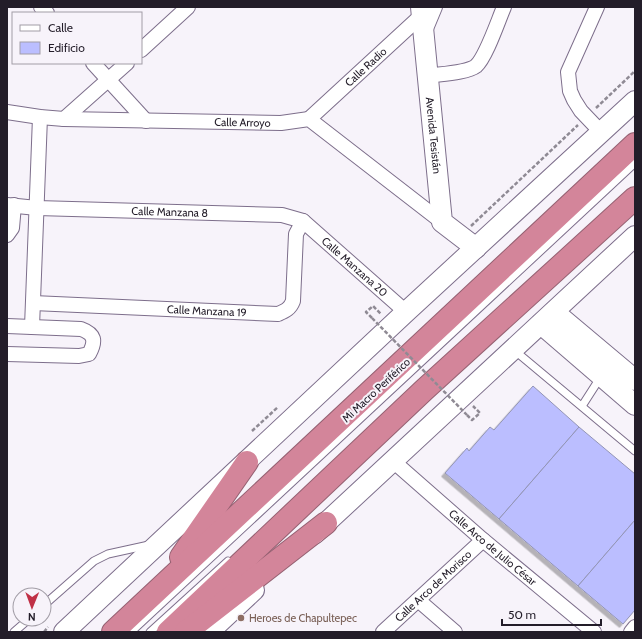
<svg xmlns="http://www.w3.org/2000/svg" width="642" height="639" viewBox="0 0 642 639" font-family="Cabin,sans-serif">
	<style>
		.building { fill: #bbbeff; stroke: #9395b5; filter: url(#shadow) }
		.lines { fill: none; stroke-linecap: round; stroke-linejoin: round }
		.lane-casing { stroke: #7d6e8b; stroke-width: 9 }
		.street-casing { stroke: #7d6e8b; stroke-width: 16 }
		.secondary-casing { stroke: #7d6e8b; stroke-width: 22 }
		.highway-casing { stroke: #956172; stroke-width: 24 }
		.path { stroke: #8f8a94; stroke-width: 2.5; stroke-dasharray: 4 2; stroke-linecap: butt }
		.lane { stroke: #fff; stroke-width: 7 }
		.street { stroke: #fff; stroke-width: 14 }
		.secondary { stroke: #fff; stroke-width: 20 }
		.highway { stroke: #d3859a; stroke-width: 22 }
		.path-bridge { stroke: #8f8a94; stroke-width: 2.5; stroke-dasharray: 4 2; stroke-linecap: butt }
		.education-dot { fill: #8d6e63; stroke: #f7f3fa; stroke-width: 1.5 }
		.labels { text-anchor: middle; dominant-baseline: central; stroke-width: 4; stroke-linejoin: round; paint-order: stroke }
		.street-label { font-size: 11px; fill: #231d29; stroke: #f7f3fa }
		.education-label { font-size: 11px; fill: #785e54; stroke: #f7f3fa; text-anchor: start }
	</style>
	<defs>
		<filter id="shadow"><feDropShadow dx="-3.5" dy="3.5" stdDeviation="0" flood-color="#0004"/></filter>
	</defs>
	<rect width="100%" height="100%" fill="#f7f3fa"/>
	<g class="building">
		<path d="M 533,386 L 579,427 L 499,519 L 445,473 L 467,448 L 469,451 L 490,427 L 494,430 Z"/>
		<path d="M 579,427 L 635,474 L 635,520 L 578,586 L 499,519 Z"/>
		<path d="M 635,520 L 635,610 L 623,624 L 578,586 Z"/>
	</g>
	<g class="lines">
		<defs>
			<g id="lane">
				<path d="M 514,350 L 635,451"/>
				<path d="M 582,406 L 600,378"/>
				<path d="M 44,605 L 94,561 L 108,554 L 149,545"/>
				<path d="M 14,632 L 29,619"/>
				<path d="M 131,632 L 635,163"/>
				<path d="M 150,632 L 228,561"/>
			</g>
			<g id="street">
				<path d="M 41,7 L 47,13"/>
				<path d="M 597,7 L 568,72 L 570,91 L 574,100 L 581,111 L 601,132"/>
				<path d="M 425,31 L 435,7"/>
				<path d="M 141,50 L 188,7"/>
				<path d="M 93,63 L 146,121"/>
				<path d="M 427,76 C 439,74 467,73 476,66 C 486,57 498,21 504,7"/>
				<path id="s1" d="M 7,112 L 40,117 L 64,119 L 281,123 L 309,119 L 442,222"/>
				<path d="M 64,119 L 127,63"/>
				<path id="s2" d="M 309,119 L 422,15"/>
				<path id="s3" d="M 7,205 L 37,208 L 282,215 L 303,221 L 406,312"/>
				<path d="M 7,235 L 12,228 L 14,205"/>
				<path id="s4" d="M 33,303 L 278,314 C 285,311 290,309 293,301 L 296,234 L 303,221"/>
				<path d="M 7,326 L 81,329 C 95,334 96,341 89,354 L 79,356 L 7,354"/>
				<path d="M 32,327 L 40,117"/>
				<path id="s5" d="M 393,461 L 483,540 L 594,632"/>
				<path d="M 418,600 L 455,632"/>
				<path id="s6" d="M 383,632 L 483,540"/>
				<path d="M 631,632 L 635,627"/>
			</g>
			<g id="secondary">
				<path id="s7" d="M 421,7 L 442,222 L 476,248"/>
				<path d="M 554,312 L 635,380"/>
				<path d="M 541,324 L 635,405"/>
				<path d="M 314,534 L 635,236"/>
				<path d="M 64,632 L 406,312 L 635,101"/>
				<path d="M 209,632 L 254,590"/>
			</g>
			<g id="highway">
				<path d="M 181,557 L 247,462"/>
				<path d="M 113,632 L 635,144"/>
				<path d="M 168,632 L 424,390 L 635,198"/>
				<path d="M 186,632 L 326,523"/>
			</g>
		</defs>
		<use href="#lane" class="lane-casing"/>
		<use href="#street" class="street-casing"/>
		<use href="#secondary" class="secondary-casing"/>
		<use href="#highway" class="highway-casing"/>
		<g class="path">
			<path d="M 596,108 L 635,71"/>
			<path d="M 471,226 L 578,125"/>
			<path d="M 372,318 L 366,312 L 373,306 L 381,314"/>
			<path d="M 467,415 L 472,420 L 480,413 L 473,406"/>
			<path d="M 252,431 L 278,407"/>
			<path d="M 44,632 L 48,627"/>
		</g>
		<use href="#lane" class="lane"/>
		<use href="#street" class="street"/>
		<use href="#secondary" class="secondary"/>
		<use href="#highway" class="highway"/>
		<path class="path-bridge" d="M 372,318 L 467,415"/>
	</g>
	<circle class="education-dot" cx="241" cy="618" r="4"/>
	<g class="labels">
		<g class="street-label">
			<text stroke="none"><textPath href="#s2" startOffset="77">Calle Radio</textPath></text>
			<text stroke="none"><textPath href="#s1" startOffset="236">Calle Arroyo</textPath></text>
			<text stroke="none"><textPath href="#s7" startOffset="129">Avenida Tesistán</textPath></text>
			<text stroke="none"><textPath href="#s3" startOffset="163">Calle Manzana 8</textPath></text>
			<text stroke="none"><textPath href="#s3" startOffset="366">Calle Manzana 20</textPath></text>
			<text stroke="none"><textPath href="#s4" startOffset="174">Calle Manzana 19</textPath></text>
			<text transform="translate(376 390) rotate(-43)">Mi Macro Periférico</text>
			<text stroke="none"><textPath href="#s5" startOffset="132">Calle Arco de Julio César</textPath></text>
			<text stroke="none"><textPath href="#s6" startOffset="68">Calle Arco de Morisco</textPath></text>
		</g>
		<g class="education-label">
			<text x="249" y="618">Heroes de Chapultepec</text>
		</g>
	</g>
	<rect width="642" height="639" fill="none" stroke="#231d29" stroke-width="16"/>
	<rect x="12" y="12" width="130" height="52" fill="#f7f3fa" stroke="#a29da6"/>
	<rect x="20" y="25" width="20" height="6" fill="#ffffff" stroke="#a29da6"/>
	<text x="48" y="32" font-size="12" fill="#231d29">Calle</text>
	<rect x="20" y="42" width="20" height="12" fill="#bbbeff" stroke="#a29da6"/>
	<text x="48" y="52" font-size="12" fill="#231d29">Edificio</text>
	<g transform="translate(32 607) rotate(181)"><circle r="19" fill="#f7f3fa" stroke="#a29da6"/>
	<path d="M0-3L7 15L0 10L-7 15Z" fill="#c03046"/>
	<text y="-6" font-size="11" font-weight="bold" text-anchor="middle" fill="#231d29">N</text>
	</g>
	<path d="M502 619v6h99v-6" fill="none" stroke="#231d29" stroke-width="2"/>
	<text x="508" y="619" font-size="12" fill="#231d29" stroke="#f7f3fa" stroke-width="3" paint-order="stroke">50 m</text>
</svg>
